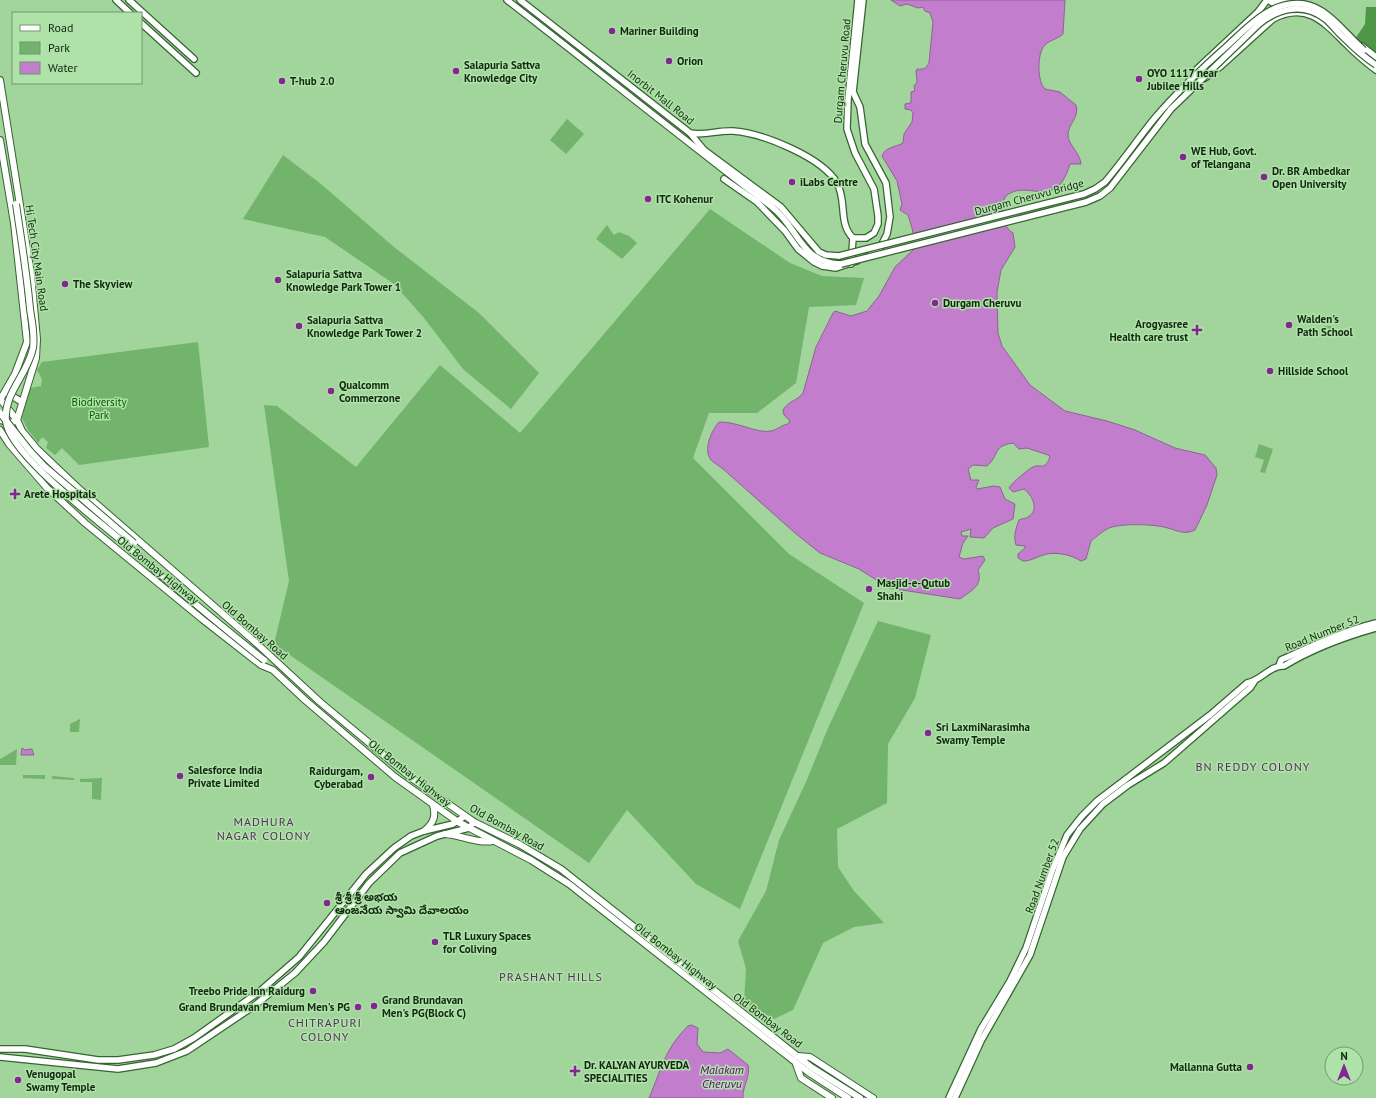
<svg xmlns="http://www.w3.org/2000/svg" width="1376" height="1098" viewBox="0 0 1376 1098" font-family="'PT Sans','Noto Sans Telugu',sans-serif">
	<style>
		.green { fill: #72b46b }
		.forest { fill: #4f9747 }
		.water { fill: #c27dcd; stroke: #8d6394 }
		.pier { fill: #a2d59b }
		.lines { fill: none; stroke-linecap: round; stroke-linejoin: round }
		.secondary-casing { stroke: #356531; stroke-width: 8 }
		.primary-casing { stroke: #356531; stroke-width: 8 }
		.secondary { stroke: #fff; stroke-width: 5.5 }
		.primary { stroke: #fff; stroke-width: 6 }
		.secondary-bridge-casing { stroke: #356531; stroke-width: 8; stroke-linecap: butt }
		.primary-bridge-casing { stroke: #356531; stroke-width: 8; stroke-linecap: butt }
		.secondary-bridge { stroke: #fff; stroke-width: 5.5 }
		.primary-bridge { stroke: #fff; stroke-width: 6 }
		.poi-dot { fill: #832691; stroke: #aee2a8; stroke-width: 1.5 }
		.labels { text-anchor: middle; dominant-baseline: central; stroke-width: 3; stroke-linejoin: round; paint-order: stroke }
		.poi-label { font-size: 11px; font-weight: bold; fill: #122610; stroke: #aee2a8; text-anchor: start }
		.street-label { font-size: 11px; fill: #122610; stroke: #aee2a8 }
		.park-label { font-size: 11px; fill: #075701; stroke: #aee2a8 }
		.neighbourhood-label { font-size: 12px; letter-spacing: 1px; fill: #5a2d61; stroke: #aee2a8 }
		.water-label { font-size: 12px; font-style: italic; fill: #61046e; stroke: #aee2a8 }
	</style>
	<rect width="100%" height="100%" fill="#a2d59b"/>
	<g class="green">
		<path d="M 567,119 L 584,134 L 566,154 L 550,140 Z"/>
		<path d="M 283,155 L 321,184 L 394,247 L 479,313 L 539,373 L 511,409 L 463,369 L 424,318 L 394,284 L 325,237 L 243,219 Z"/>
		<path d="M 710,209 L 790,263 L 822,276 L 864,278 L 856,305 L 809,307 L 796,383 L 757,413 L 709,413 L 693,458 L 789,554 L 864,603 L 740,909 L 696,884 L 627,810 L 589,863 L 274,644 L 289,581 L 264,405 L 277,406 L 356,467 L 440,365 L 520,433 Z"/>
		<path d="M 607,225 L 614,235 L 619,232 L 629,236 L 637,243 L 622,259 L 596,239 Z"/>
		<path d="M 1324,326 L 1332,326 L 1327,336 L 1321,334 Z"/>
		<path d="M 198,342 L 209,447 L 79,465 L 62,448 L 55,455 L 46,448 L 48,442 L 42,437 L 38,443 L 28,430 L 22,418 L 30,388 L 41,386 L 42,379 L 37,370 L 42,362 Z"/>
		<path d="M 1259,444 L 1273,449 L 1265,473 L 1260,472 L 1264,460 L 1255,457 Z"/>
		<path d="M 878,621 L 931,635 L 915,698 L 888,744 L 887,803 L 837,829 L 838,867 L 854,891 L 884,923 L 854,927 L 823,943 L 793,1010 L 774,1019 L 744,1002 L 746,969 L 738,941 L 766,891 L 779,840 L 806,782 L 828,728 Z"/>
		<path d="M 80,719 L 79,732 L 70,732 L 70,724 Z"/>
		<path d="M 17,749 L 16,765 L 0,765 L 0,759 Z"/>
		<path d="M 23,775 L 45,775 L 45,779 L 23,778 Z"/>
		<path d="M 52,776 L 74,778 L 74,780 L 52,779 Z"/>
		<path d="M 102,778 L 101,800 L 92,799 L 92,782 L 80,782 L 80,779 Z"/>
	</g>
	<path class="forest" d="M 1366,7 L 1376,7 L 1376,54 L 1355,39 L 1365,24 Z"/>
	<g class="water">
		<path d="M 891,0 L 1065,0 L 1063,34 C 1058,39 1049,40 1044,46 C 1037,54 1037,82 1045,89 L 1060,92 L 1076,105 C 1080,117 1068,124 1068,135 C 1068,145 1080,152 1081,164 L 1070,164 C 1068,170 1066,176 1062,182 C 1047,203 1022,180 1005,197 C 1002,209 1001,226 1013,233 L 1015,247 L 1001,270 L 997,292 L 998,333 L 1002,346 L 1030,385 L 1065,411 L 1107,421 L 1135,430 L 1175,448 L 1205,455 L 1216,468 L 1217,475 L 1207,505 L 1195,530 C 1185,535 1178,531 1168,528 C 1155,524 1122,523 1109,528 C 1103,531 1097,536 1091,541 L 1086,559 L 1081,561 C 1071,555 1059,552 1047,554 C 1038,556 1032,561 1023,561 L 1018,558 L 1018,554 L 1025,548 L 1025,546 L 1016,545 C 1013,537 1016,528 1019,520 C 1022,518 1026,519 1028,517 C 1040,510 1032,495 1024,489 L 1013,492 L 1009,488 C 1011,484 1028,469 1033,467 C 1041,463 1044,472 1050,457 L 1048,455 L 1027,448 L 1019,449 L 1013,443 C 992,446 1000,455 987,466 L 973,465 L 968,469 L 971,480 L 979,480 L 976,487 L 977,489 L 994,486 L 1000,487 L 1005,499 L 1015,504 L 1013,519 L 993,528 L 984,538 L 970,537 L 971,529 L 961,532 L 962,536 L 968,536 L 963,543 L 959,557 L 964,559 L 983,556 L 985,560 L 978,570 C 983,586 972,590 960,599 L 889,588 L 859,569 L 820,553 L 795,533 L 722,468 C 719,466 714,463 711,460 C 703,450 711,431 719,422 C 736,421 758,434 771,431 C 777,430 781,425 788,424 L 790,421 L 784,415 L 783,410 C 789,400 796,402 803,393 L 816,347 L 833,313 L 835,311 L 851,316 L 867,311 L 879,296 L 895,267 L 913,250 L 915,242 L 912,228 L 908,215 L 900,210 L 902,204 L 897,181 L 882,156 C 885,147 896,147 903,143 L 904,134 L 912,122 L 913,113 L 911,110 L 905,109 L 905,104 L 911,103 L 911,92 L 915,91 L 914,86 L 917,82 L 916,71 L 917,69 C 924,70 926,68 929,63 L 933,22 L 930,13 L 925,11 L 923,7 L 918,8 L 907,4 L 900,6 Z"/>
		<path d="M 22,748 L 25,750 L 32,749 L 34,755 L 21,755 Z"/>
		<path d="M 691,1025 L 698,1028 L 697,1044 L 703,1052 L 720,1053 L 728,1049 L 748,1065 C 751,1076 742,1087 743,1098 L 649,1098 C 662,1068 664,1050 688,1026 Z"/>
	</g>
	<path class="pier" d="M 1005,211 L 1008,225 L 912,247 L 912,235 Z"/>
	<g class="lines">
		<defs>
			<g id="secondary">
				<path d="M 116,0 L 130,13"/>
				<path d="M 129,0 L 194,59"/>
				<path d="M 507,0 C 596,69 683,139 772,207 C 799,228 800,263 841,264"/>
				<path d="M 520,0 L 690,133 C 705,136 718,130 733,131 C 762,133 822,157 837,183 C 847,200 838,224 853,238"/>
				<path d="M 863,0 L 853,92 L 860,107 L 865,144 L 886,183 L 890,217 L 887,234 L 880,248 L 867,257"/>
				<path d="M 1268,0 L 1281,8"/>
				<path d="M 1274,0 L 1281,2 L 1296,1"/>
				<path d="M 141,23 L 196,73"/>
				<path d="M 1362,46 L 1376,57"/>
				<path d="M 1194,76 L 1197,69 L 1258,12 L 1267,0"/>
				<path d="M 1205,78 L 1221,66 L 1273,19 C 1306,2 1323,21 1345,43 C 1355,53 1365,62 1376,70"/>
				<path d="M 690,133 L 704,150 L 781,207 L 819,252 L 826,255 L 839,256"/>
				<path d="M 724,179 L 757,202 L 785,231 L 798,249 L 814,262 L 822,266 L 836,268 L 857,261"/>
				<path d="M 853,238 L 866,238 L 874,233 L 878,224 L 878,216 L 874,189 L 855,153 L 847,129 L 848,100 L 858,0"/>
				<path d="M 851,264 L 853,238"/>
				<path d="M 1279,666 L 1281,660 C 1312,646 1343,631 1376,623"/>
				<path d="M 0,1049 L 25,1049 L 98,1060 L 118,1060 L 154,1055 L 174,1049 L 194,1038 L 260,991 L 299,957 L 366,874 L 394,848 L 411,836 L 424,831 L 453,824 L 465,816"/>
				<path d="M 0,1057 L 118,1069 L 156,1063 L 187,1051 L 254,1006 L 295,973 L 324,942 L 369,883 L 400,853 L 437,836 L 469,828 L 474,822"/>
				<path d="M 949,1098 L 981,1029 L 1010,981 L 1026,948 L 1052,871 L 1067,835 L 1082,816 L 1097,801 L 1210,715 L 1247,683 C 1261,681 1270,665 1284,666 C 1312,649 1344,637 1376,628"/>
				<path d="M 955,1098 L 981,1041 L 1030,955 L 1063,857 L 1080,829 L 1103,804 L 1128,785 L 1164,763 L 1250,688 L 1254,682"/>
			</g>
			<g id="primary">
				<path d="M 0,80 L 31,274 L 37,339 L 36,358 L 17,420"/>
				<path d="M 0,140 L 14,223 L 27,342 L 15,374 L 0,400"/>
				<path d="M 7,393 L 22,402"/>
				<path d="M 0,399 L 17,420 L 22,431 L 37,449 L 77,487 L 254,641 L 320,702 L 410,777 L 474,822 L 519,844 L 561,869 L 811,1067 L 860,1098"/>
				<path d="M 0,420 L 11,423 L 17,420"/>
				<path d="M 0,430 L 9,444 L 47,488 L 85,523 L 202,619 L 261,665 L 273,670 L 305,700 L 395,777 L 458,822 L 531,860 L 569,884 L 808,1072 L 848,1098"/>
				<path d="M 424,831 C 434,823 436,816 433,805"/>
				<path d="M 445,834 C 461,835 478,844 493,841"/>
				<path d="M 797,1056 L 810,1057 L 873,1098"/>
				<path d="M 796,1064 L 801,1078 L 832,1098"/>
			</g>
		</defs>
		<use href="#secondary" class="secondary-casing"/>
		<use href="#primary" class="primary-casing"/>
		<use href="#secondary" class="secondary"/>
		<use href="#primary" class="primary"/>
		<defs>
			<g id="secondary-bridge">
				<path d="M 839,256 L 1084,194 L 1095,189 L 1105,182 C 1122,162 1137,140 1154,119 C 1176,93 1201,69 1227,46 C 1249,26 1271,0 1304,4 C 1329,8 1346,35 1364,50"/>
				<path d="M 841,264 L 1086,202 L 1100,196 L 1110,188 L 1171,109 L 1259,24 C 1278,9 1302,2 1324,18 C 1331,23 1336,31 1343,37 C 1353,47 1364,57 1376,65"/>
			</g>
			<g id="primary-bridge">
				<path d="M 16,204 C 21,239 27,274 30,309 C 32,322 35,336 33,348 C 28,374 3,394 6,421 C 9,454 98,520 124,543 C 170,583 216,622 264,660"/>
				<path d="M 0,413 L 30,451 L 44,466 L 134,543"/>
			</g>
		</defs>
		<use href="#secondary-bridge" class="secondary-bridge-casing"/>
		<use href="#primary-bridge" class="primary-bridge-casing"/>
		<use href="#secondary-bridge" class="secondary-bridge"/>
		<use href="#primary-bridge" class="primary-bridge"/>
	</g>
	<g class="poi-dot">
		<circle cx="612" cy="31" r="4"/>
		<circle cx="669" cy="61" r="4"/>
		<circle cx="456" cy="71" r="4"/>
		<circle cx="1139" cy="79" r="4"/>
		<circle cx="282" cy="81" r="4"/>
		<circle cx="1183" cy="157" r="4"/>
		<circle cx="1264" cy="177" r="4"/>
		<circle cx="792" cy="182" r="4"/>
		<circle cx="648" cy="199" r="4"/>
		<circle cx="278" cy="280" r="4"/>
		<circle cx="65" cy="284" r="4"/>
		<circle cx="935" cy="303" r="4"/>
		<circle cx="1289" cy="325" r="4"/>
		<circle cx="299" cy="326" r="4"/>
		<path d="M1195 324h4v4h4v4h-4v4h-4v-4h-4v-4h4z"/>
		<circle cx="1270" cy="371" r="4"/>
		<circle cx="331" cy="391" r="4"/>
		<path d="M13 488h4v4h4v4h-4v4h-4v-4h-4v-4h4z"/>
		<circle cx="869" cy="589" r="4"/>
		<circle cx="928" cy="733" r="4"/>
		<circle cx="180" cy="776" r="4"/>
		<circle cx="371" cy="777" r="4"/>
		<circle cx="327" cy="903" r="4"/>
		<circle cx="435" cy="942" r="4"/>
		<circle cx="313" cy="991" r="4"/>
		<circle cx="374" cy="1006" r="4"/>
		<circle cx="358" cy="1007" r="4"/>
		<circle cx="1250" cy="1067" r="4"/>
		<path d="M573 1065h4v4h4v4h-4v4h-4v-4h-4v-4h4z"/>
		<circle cx="18" cy="1080" r="4"/>
	</g>
	<g class="labels">
		<g class="poi-label">
			<text x="620" y="31">Mariner Building</text>
			<text x="677" y="61">Orion</text>
			<text x="464" y="65">Salapuria Sattva<tspan x="464" dy="13">Knowledge City</tspan></text>
			<text x="1147" y="73">OYO 1117 near<tspan x="1147" dy="13">Jubilee Hills</tspan></text>
			<text x="290" y="81">T-hub 2.0</text>
			<text x="1191" y="151">WE Hub, Govt.<tspan x="1191" dy="13">of Telangana</tspan></text>
			<text x="1272" y="171">Dr. BR Ambedkar<tspan x="1272" dy="13">Open University</tspan></text>
			<text x="800" y="182">iLabs Centre</text>
			<text x="656" y="199">ITC Kohenur</text>
			<text x="286" y="274">Salapuria Sattva<tspan x="286" dy="13">Knowledge Park Tower 1</tspan></text>
			<text x="73" y="284">The Skyview</text>
			<text x="943" y="303">Durgam Cheruvu</text>
			<text x="1297" y="319">Walden's<tspan x="1297" dy="13">Path School</tspan></text>
			<text x="307" y="320">Salapuria Sattva<tspan x="307" dy="13">Knowledge Park Tower 2</tspan></text>
			<text x="1188" y="324" text-anchor="end">Arogyasree<tspan x="1188" dy="13">Health care trust</tspan></text>
			<text x="1278" y="371">Hillside School</text>
			<text x="339" y="385">Qualcomm<tspan x="339" dy="13">Commerzone</tspan></text>
			<text x="24" y="494">Arete Hospitals</text>
			<text x="877" y="583">Masjid-e-Qutub<tspan x="877" dy="13">Shahi</tspan></text>
			<text x="936" y="727">Sri LaxmiNarasimha<tspan x="936" dy="13">Swamy Temple</tspan></text>
			<text x="188" y="770">Salesforce India<tspan x="188" dy="13">Private Limited</tspan></text>
			<text x="363" y="771" text-anchor="end">Raidurgam,<tspan x="363" dy="13">Cyberabad</tspan></text>
			<text x="335" y="897">శ్రీ శ్రీ శ్రీ అభయ<tspan x="335" dy="13">ఆంజనేయ స్వామి దేవాలయం</tspan></text>
			<text x="443" y="936">TLR Luxury Spaces<tspan x="443" dy="13">for Coliving</tspan></text>
			<text x="305" y="991" text-anchor="end">Treebo Pride Inn Raidurg</text>
			<text x="382" y="1000">Grand Brundavan<tspan x="382" dy="13">Men's PG(Block C)</tspan></text>
			<text x="350" y="1007" text-anchor="end">Grand Brundavan Premium Men's PG</text>
			<text x="584" y="1065">Dr. KALYAN AYURVEDA<tspan x="584" dy="13">SPECIALITIES</tspan></text>
			<text x="1242" y="1067" text-anchor="end">Mallanna Gutta</text>
			<text x="26" y="1074">Venugopal<tspan x="26" dy="13">Swamy Temple</tspan></text>
		</g>
		<g class="street-label">
			<text transform="translate(842 71) rotate(-85)">Durgam Cheruvu Road</text>
			<text transform="translate(661 97) rotate(38)">Inorbit Mall Road</text>
			<text transform="translate(1029 197) rotate(-15)">Durgam Cheruvu Bridge</text>
			<text transform="translate(37 258) rotate(82)">Hi Tech City Main Road</text>
			<text transform="translate(158 570) rotate(39)">Old Bombay Highway</text>
			<text transform="translate(255 630) rotate(41)">Old Bombay Road</text>
			<text transform="translate(1322 633) rotate(-22)">Road Number 52</text>
			<text transform="translate(410 773) rotate(38)">Old Bombay Highway</text>
			<text transform="translate(507 827) rotate(29)">Old Bombay Road</text>
			<text transform="translate(1042 876) rotate(-70)">Road Number 52</text>
			<text transform="translate(676 956) rotate(38)">Old Bombay Highway</text>
			<text transform="translate(768 1020) rotate(37)">Old Bombay Road</text>
		</g>
		<g class="park-label">
			<text x="99" y="402">Biodiversity<tspan x="99" dy="13">Park</tspan></text>
		</g>
		<g class="neighbourhood-label">
			<text x="1253" y="766">BN REDDY COLONY</text>
			<text x="264" y="821">MADHURA<tspan x="264" dy="14">NAGAR COLONY</tspan></text>
			<text x="551" y="976">PRASHANT HILLS</text>
			<text x="325" y="1022">CHITRAPURI<tspan x="325" dy="14">COLONY</tspan></text>
		</g>
		<g class="water-label">
			<text x="722" y="1069">Malakam<tspan x="722" dy="14">Cheruvu</tspan></text>
		</g>
	</g>
	<rect x="12" y="12" width="130" height="72" fill="#aee2a8" stroke="#70976b"/>
	<rect x="20" y="25" width="20" height="6" fill="#ffffff" stroke="#70976b"/>
	<text x="48" y="32" font-size="12" fill="#122610">Road</text>
	<rect x="20" y="42" width="20" height="12" fill="#72b46b" stroke="#70976b"/>
	<text x="48" y="52" font-size="12" fill="#122610">Park</text>
	<rect x="20" y="62" width="20" height="12" fill="#c27dcd" stroke="#70976b"/>
	<text x="48" y="72" font-size="12" fill="#122610">Water</text>
	<g transform="translate(1344 1066)"><circle r="19" fill="#aee2a8" stroke="#70976b"/>
	<path d="M0-3L7 15L0 10L-7 15Z" fill="#832691"/>
	<text y="-6" font-size="11" font-weight="bold" text-anchor="middle" fill="#122610">N</text>
	</g>
</svg>
